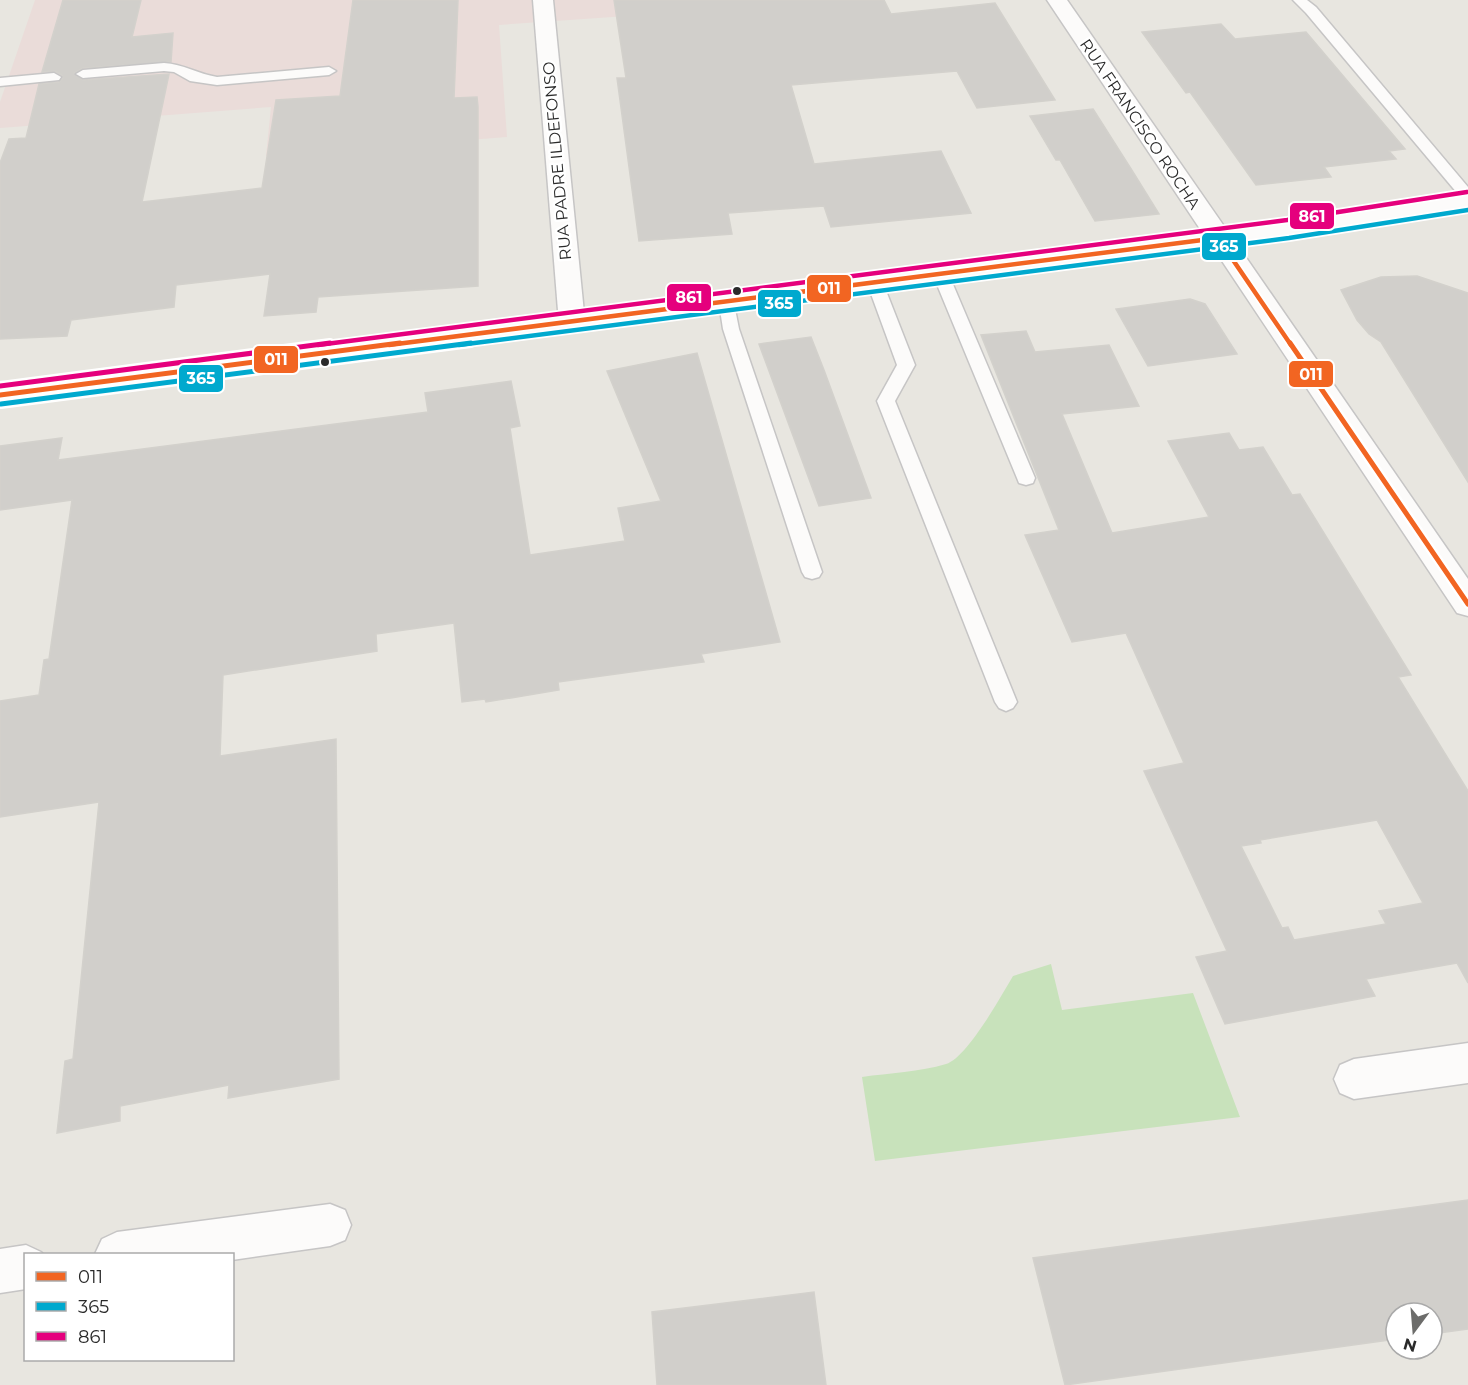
<svg xmlns="http://www.w3.org/2000/svg" width="1468" height="1385" viewBox="0 0 1468 1385" font-family="Montserrat,sans-serif">
	<style>
		.medical { fill: #eadcd9 }
		.green { fill: #c8e2bb }
		.building { fill: #d1cfcb; stroke: #d3d1cc; stroke-width: 1.5; fill-rule: evenodd }
		.lines { fill: none; stroke-linecap: round; stroke-linejoin: round }
		.lane-casing { stroke: #c6c5c5; stroke-width: 3 }
		.street-casing { stroke: #c6c5c5; stroke-width: 3 }
		.secondary-casing { stroke: #c6c5c5; stroke-width: 3 }
		.lane { fill: #fcfbfa; fill-rule: evenodd }
		.street { fill: #fcfbfa; fill-rule: evenodd }
		.secondary { fill: #fcfbfa; fill-rule: evenodd }
		.bus-1-far1-casing { stroke: #fff; stroke-width: 8 }
		.bus-1-casing { stroke: #fff; stroke-width: 10 }
		.bus-2-far1-casing { stroke: #fff; stroke-width: 8 }
		.bus-2-casing { stroke: #fff; stroke-width: 10 }
		.bus-3-far1-casing { stroke: #fff; stroke-width: 8 }
		.bus-3-casing { stroke: #fff; stroke-width: 10 }
		.bus-1-far1 { stroke: #f26522; stroke-width: 4.5 }
		.bus-1 { stroke: #f26522; stroke-width: 5 }
		.bus-2-far1 { stroke: #00a9ce; stroke-width: 4.5 }
		.bus-2 { stroke: #00a9ce; stroke-width: 5 }
		.bus-3-far1 { stroke: #e5007d; stroke-width: 4.5 }
		.bus-3 { stroke: #e5007d; stroke-width: 5 }
		.bus-dot { fill: #2a2a2a; stroke: #fff; stroke-width: 2 }
		.labels { text-anchor: middle; dominant-baseline: central; stroke-width: 5; stroke-linejoin: round; paint-order: stroke }
		.far-street-label { font-size: 16px; fill: #2a2a2a; stroke: #fff }
		.line-badge { stroke: #fff; stroke-width: 2 }
		.badge-label { font-size: 16px; text-anchor: middle; font-weight: bold; fill: #fff }
	</style>
	<rect width="100%" height="100%" fill="#e8e6e0"/>
	<path class="medical" d="M 35,0 L 769,0 L 771,6 L 499,25 L 507,137 L 266,156 L 271,107 L 0,128 L 0,102 Z"/>
	<path class="green" d="M 1051,964 L 1062,1010 L 1193,993 L 1240,1117 L 875,1161 L 862,1077 C 889,1073 920,1072 946,1064 C 967,1058 1001,996 1013,976 Z"/>
	<g class="building">
		<path d="M 63,0 L 141,0 L 132,37 L 173,33 L 171,62 L 83,68 L 74,73 L 83,80 L 169,74 L 142,202 L 262,188 L 276,100 L 340,96 L 353,0 L 458,0 L 454,98 L 477,97 L 478,107 L 478,286 L 318,297 L 316,312 L 264,316 L 270,274 L 176,285 L 174,307 L 71,320 L 67,336 L 0,339 L 0,163 L 9,139 L 26,138 L 39,84 L 59,82 L 63,78 L 62,75 L 55,71 L 42,72 Z"/>
		<path d="M 614,0 L 884,0 L 891,14 L 995,3 L 1055,100 L 977,108 L 957,71 L 791,85 L 814,164 L 941,151 L 971,213 L 831,227 L 824,206 L 728,213 L 732,234 L 639,241 L 617,78 L 626,78 Z"/>
		<path d="M 1221,24 L 1235,39 L 1306,32 L 1405,149 L 1389,151 L 1396,159 L 1324,167 L 1331,177 L 1256,185 L 1190,92 L 1186,93 L 1142,32 Z"/>
		<path d="M 1093,109 L 1133,172 L 1159,214 L 1095,221 L 1060,160 L 1056,160 L 1030,116 Z"/>
		<path d="M 1417,276 L 1468,293 L 1468,482 L 1381,342 L 1369,334 L 1357,320 L 1341,290 L 1381,277 Z"/>
		<path d="M 1190,299 L 1205,304 L 1237,354 L 1148,366 L 1116,309 Z"/>
		<path d="M 1026,331 L 1035,352 L 1109,345 L 1139,406 L 1062,414 L 1112,533 L 1209,517 L 1168,441 L 1229,433 L 1239,450 L 1263,447 L 1292,495 L 1300,494 L 1411,675 L 1398,677 L 1468,791 L 1468,983 L 1457,963 L 1366,979 L 1375,996 L 1225,1024 L 1196,957 L 1227,951 L 1144,771 L 1184,763 L 1126,633 L 1072,642 L 1025,535 L 1059,530 L 981,335 ZM 1377,820 L 1423,903 L 1379,911 L 1386,924 L 1294,940 L 1288,927 L 1282,928 L 1241,846 L 1261,843 L 1260,840 Z"/>
		<path d="M 811,337 L 824,370 L 871,498 L 819,506 L 759,344 Z"/>
		<path d="M 697,353 L 780,642 L 701,654 L 704,662 L 558,682 L 559,690 L 486,702 L 485,699 L 462,702 L 454,623 L 376,634 L 377,651 L 223,675 L 220,756 L 336,739 L 339,1079 L 228,1098 L 229,1085 L 120,1106 L 120,1121 L 57,1133 L 65,1061 L 73,1059 L 99,802 L 0,817 L 0,701 L 39,695 L 44,660 L 49,659 L 72,500 L 0,510 L 0,446 L 62,438 L 58,460 L 428,412 L 425,393 L 511,381 L 520,426 L 510,428 L 530,555 L 625,541 L 618,508 L 661,501 L 607,371 Z"/>
		<path d="M 1468,1200 L 1468,1329 L 1432,1334 L 1432,1313 L 1396,1313 L 1396,1339 L 1065,1385 L 1033,1258 Z"/>
		<path d="M 814,1292 L 826,1385 L 657,1385 L 652,1312 Z"/>
	</g>
	<g class="lines">
		<defs>
			<g id="lane">
				<path d="M 1293,0 L 1307,0 L 1316,7 L 1468,187 L 1468,202 L 1463,200 L 1306,13 Z"/>
				<path d="M 164,63 C 183,64 198,74 217,77 L 329,67 L 336,71 L 329,75 L 217,85 L 190,81 L 174,72 L 164,71 L 83,78 L 76,74 L 83,70 Z"/>
				<path d="M 54,73 L 61,77 L 59,80 L 0,86 L 0,78 Z"/>
				<path d="M 941,270 L 949,275 L 1035,478 L 1033,483 L 1026,485 L 1019,483 L 1017,478 L 933,275 Z"/>
				<path d="M 875,278 L 883,283 L 915,365 L 895,401 L 1017,702 L 1013,708 L 1006,711 L 999,708 L 995,702 L 877,401 L 897,365 L 867,283 Z"/>
				<path d="M 727,298 L 733,299 L 739,329 L 822,572 L 819,577 L 812,579 L 805,577 L 802,572 L 723,329 L 719,303 L 721,299 Z"/>
			</g>
			<g id="street">
				<path d="M 533,0 L 553,0 L 585,323 L 581,329 L 572,332 L 563,329 L 559,323 Z"/>
				<path d="M 1468,1043 L 1468,1083 L 1354,1099 L 1340,1093 L 1334,1079 L 1340,1065 L 1354,1059 Z"/>
				<path d="M 330,1204 L 345,1210 L 351,1225 L 345,1240 L 330,1246 L 232,1260 L 232,1254 L 95,1254 L 102,1239 L 117,1232 Z"/>
				<path d="M 26,1245 L 41,1252 L 43,1254 L 26,1254 L 26,1289 L 0,1293 L 0,1249 Z"/>
			</g>
			<path id="secondary" d="M 1047,0 L 1067,0 L 1226,229 L 1468,194 L 1468,208 L 1236,243 L 1468,579 L 1468,616 L 1457,613 L 1212,246 L 0,404 L 0,386 L 1202,232 Z"/>
		</defs>
		<use href="#lane" class="lane-casing"/>
		<use href="#street" class="street-casing"/>
		<use href="#secondary" class="secondary-casing"/>
		<use href="#lane" class="lane"/>
		<use href="#street" class="street"/>
		<use href="#secondary" class="secondary"/>
		<defs>
			<path id="bus-1-far1" d="M 389,345 L 1218,238 L 1291,345"/>
			<g id="bus-1">
				<path d="M 1290,343 L 1468,604"/>
				<path d="M 0,395 L 400,343"/>
			</g>
			<path id="bus-2-far1" d="M 459,345 L 1289,238 L 1468,210"/>
			<path id="bus-2" d="M 1,404 L 471,343"/>
			<path id="bus-3-far1" d="M 318,345 L 1287,220 L 1467,192"/>
			<path id="bus-3" d="M 0,386 L 330,343"/>
		</defs>
		<use href="#bus-1-far1" class="bus-1-far1-casing"/>
		<use href="#bus-1" class="bus-1-casing"/>
		<use href="#bus-2-far1" class="bus-2-far1-casing"/>
		<use href="#bus-2" class="bus-2-casing"/>
		<use href="#bus-3-far1" class="bus-3-far1-casing"/>
		<use href="#bus-3" class="bus-3-casing"/>
		<use href="#bus-1-far1" class="bus-1-far1"/>
		<use href="#bus-1" class="bus-1"/>
		<use href="#bus-2-far1" class="bus-2-far1"/>
		<use href="#bus-2" class="bus-2"/>
		<use href="#bus-3-far1" class="bus-3-far1"/>
		<use href="#bus-3" class="bus-3"/>
	</g>
	<g class="bus-dot">
		<circle cx="737" cy="291" r="5"/>
		<circle cx="325" cy="362" r="5"/>
	</g>
	<g class="labels">
		<g class="far-street-label">
			<text transform="translate(1140 124) rotate(56)">RUA FRANCISCO ROCHA</text>
			<text transform="translate(557 161) rotate(-95)">RUA PADRE ILDEFONSO</text>
		</g>
	</g>
	<g class="line-badge">
		<rect x="1289" y="202" width="46" height="28" rx="6" fill="#e5007d"/>
		<rect x="1201" y="232" width="46" height="29" rx="6" fill="#00a9ce"/>
		<rect x="806" y="274" width="46" height="29" rx="6" fill="#f26522"/>
		<rect x="666" y="283" width="46" height="29" rx="6" fill="#e5007d"/>
		<rect x="757" y="289" width="45" height="29" rx="6" fill="#00a9ce"/>
		<rect x="253" y="345" width="46" height="29" rx="6" fill="#f26522"/>
		<rect x="1288" y="360" width="46" height="28" rx="6" fill="#f26522"/>
		<rect x="178" y="364" width="46" height="29" rx="6" fill="#00a9ce"/>
	</g>
	<g class="badge-label">
		<text x="1312" y="222">861</text>
		<text x="1224" y="252">365</text>
		<text x="829" y="294">011</text>
		<text x="689" y="303">861</text>
		<text x="779" y="309">365</text>
		<text x="276" y="365">011</text>
		<text x="1311" y="380">011</text>
		<text x="201" y="384">365</text>
	</g>
	<rect x="24" y="1253" width="210" height="108" fill="#ffffff" stroke="#aaaaaa" stroke-width="1.5"/>
	<rect x="36" y="1272" width="30" height="9" fill="#f26522" stroke="#aaaaaa" stroke-width="1.5"/>
	<text x="78" y="1283" font-size="18" fill="#2a2a2a">011</text>
	<rect x="36" y="1302" width="30" height="9" fill="#00a9ce" stroke="#aaaaaa" stroke-width="1.5"/>
	<text x="78" y="1313" font-size="18" fill="#2a2a2a">365</text>
	<rect x="36" y="1332" width="30" height="9" fill="#e5007d" stroke="#aaaaaa" stroke-width="1.5"/>
	<text x="78" y="1343" font-size="18" fill="#2a2a2a">861</text>
	<g transform="translate(1414 1331) rotate(196)"><circle r="28" fill="#ffffff" stroke="#aaaaaa" stroke-width="1.5"/>
	<path d="M0-4.5L10 22L0 15L-10 22Z" fill="#6c6c6a"/>
	<text y="-9" font-size="16" font-weight="bold" text-anchor="middle" fill="#2a2a2a">N</text>
	</g>
</svg>
